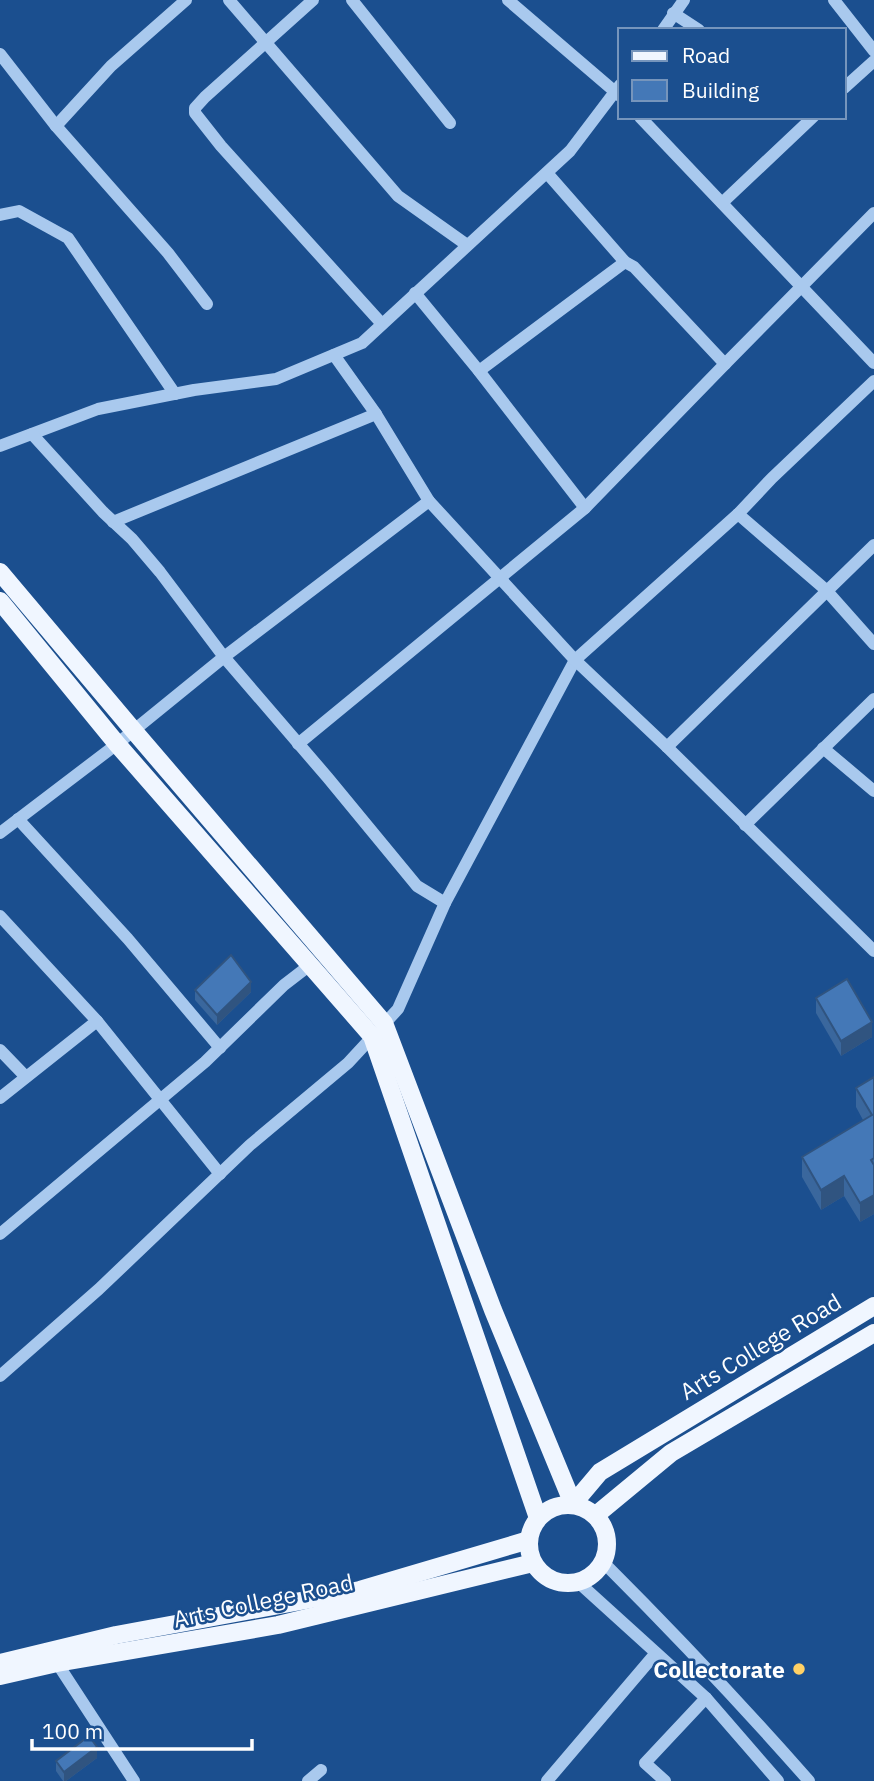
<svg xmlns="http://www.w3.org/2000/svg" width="874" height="1781" viewBox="0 0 874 1781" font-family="'IBM Plex Sans',sans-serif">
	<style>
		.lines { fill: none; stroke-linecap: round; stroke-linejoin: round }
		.minor { stroke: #a9c9ee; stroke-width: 12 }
		.major { stroke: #f0f6ff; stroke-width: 18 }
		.wall { fill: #3a679d }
		.shaded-wall { fill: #305480 }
		.building { fill: #4478b7; stroke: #305480; stroke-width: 2 }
		.poi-dot { fill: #ffd166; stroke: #1b4f8f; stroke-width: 2.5 }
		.labels { text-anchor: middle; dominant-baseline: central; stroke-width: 5; stroke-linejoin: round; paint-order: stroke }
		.street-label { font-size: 23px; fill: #fff; stroke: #1b4f8f }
		.poi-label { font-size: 23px; font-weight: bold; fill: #fff; stroke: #1b4f8f; text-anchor: end }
	</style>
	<rect width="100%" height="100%" fill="#1b4f8f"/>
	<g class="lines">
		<g class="minor">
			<path d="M 229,0 L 398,196 L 467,245"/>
			<path d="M 313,0 L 205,97 L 195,108 L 195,113 L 221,146 L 382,324"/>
			<path d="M 352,0 L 450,123"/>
			<path d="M 508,0 L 620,96"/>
			<path d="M 834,0 L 874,51"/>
			<path d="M 673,13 L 699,30"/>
			<path d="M 663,30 L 684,0"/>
			<path d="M 0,54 L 56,126 L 168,253 L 207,304"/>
			<path d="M 844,88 L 874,61"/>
			<path d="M 640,117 L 874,363"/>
			<path d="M 56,126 L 111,66 L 186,0"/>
			<path d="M 547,173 L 625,262 L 634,267 L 725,364"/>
			<path d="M 722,203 L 813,117"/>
			<path d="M 0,215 L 19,211 L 68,238 L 175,394"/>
			<path d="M 415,293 L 479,371 L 585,508"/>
			<path d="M 334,355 L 376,414 L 429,501"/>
			<path d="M 479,371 L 625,262"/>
			<path d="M 0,446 L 98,409 L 194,390 L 276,379 L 362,343 L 570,151 L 620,85"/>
			<path d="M 738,514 L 826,590 L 874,644"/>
			<path d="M 113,522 L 376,414"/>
			<path d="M 298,744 L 585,508 L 725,364 L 874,213"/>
			<path d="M 667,747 L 874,545"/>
			<path d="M 823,748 L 874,791"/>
			<path d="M 18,819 L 128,939 L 220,1048"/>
			<path d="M 745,825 L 874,699"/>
			<path d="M 0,833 L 117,744 L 224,657 L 160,572 L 132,539 L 103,512 L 32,434"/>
			<path d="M 445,903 L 575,660 L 738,514 L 772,478 L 874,381"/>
			<path d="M 0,916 L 97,1021 L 0,1098"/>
			<path d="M 97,1021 L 220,1174"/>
			<path d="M 0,1050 L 26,1077"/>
			<path d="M 0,1234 L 205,1062 L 284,985 L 310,965"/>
			<path d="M 0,1376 L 99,1289 L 250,1145 L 348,1063 L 398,1009 L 445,903 L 417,886 L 328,778 L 224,657 L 429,501 L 575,660 L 667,747 L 874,951"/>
			<path d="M 603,1562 C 674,1633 743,1706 809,1781"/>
			<path d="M 578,1582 L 706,1698 L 778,1781"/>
			<path d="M 57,1663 L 134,1781"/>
			<path d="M 308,1781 L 321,1770"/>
			<path d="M 547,1781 L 656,1653"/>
			<path d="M 665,1781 L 645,1763 L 706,1698"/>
		</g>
		<g class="major">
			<path d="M 0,572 L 134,731 L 384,1023 L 493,1310 L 573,1504 L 600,1472 L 874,1306"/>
			<path d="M 0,601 L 117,744 L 372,1036 L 538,1518"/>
			<circle cx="568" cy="1544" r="39"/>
			<path d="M 596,1515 L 671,1453 L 874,1333"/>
			<path d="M 0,1663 L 116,1635 L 360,1590 L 529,1540"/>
			<path d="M 0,1676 L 57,1663 L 278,1625 L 533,1563"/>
		</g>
	</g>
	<g class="wall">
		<path d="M 195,990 L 251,992 L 217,1025 L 195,1000 Z"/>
		<path d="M 816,998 L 872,1037 L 841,1056 L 816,1013 Z"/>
		<path d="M 874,1077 L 874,1214 L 860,1222 L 844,1196 L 821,1210 L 802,1177 L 802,1157 L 863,1120 L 856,1107 L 856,1088 Z"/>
		<path d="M 97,1758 L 66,1781 L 63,1781 L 56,1771 L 56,1761 Z"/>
	</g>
	<g class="shaded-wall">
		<path d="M 251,982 L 251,992 L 217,1025 L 217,1015 Z"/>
		<path d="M 872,1022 L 872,1037 L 841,1056 L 841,1041 Z"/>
		<path d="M 844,1176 L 844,1196 L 821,1210 L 821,1190 Z"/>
		<path d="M 874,1195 L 874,1214 L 860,1222 L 860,1203 Z"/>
		<path d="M 97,1747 L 97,1758 L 66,1781 L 64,1781 L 64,1772 Z"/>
	</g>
	<g class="building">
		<path d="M 231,955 L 251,982 L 217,1015 L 195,990 Z"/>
		<path d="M 847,979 L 872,1022 L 841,1041 L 816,998 Z"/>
		<path d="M 874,1077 L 874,1158 L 871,1160 L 874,1165 L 874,1195 L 860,1203 L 844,1176 L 821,1190 L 802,1157 L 872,1115 L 856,1088 Z"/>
		<path d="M 89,1736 L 97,1747 L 64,1772 L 56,1761 Z"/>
	</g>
	<circle class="poi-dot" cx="799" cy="1669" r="7"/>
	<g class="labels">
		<g class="street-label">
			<text transform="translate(760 1346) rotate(-31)">Arts College Road</text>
			<text transform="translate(263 1600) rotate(-12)">Arts College Road</text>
		</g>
		<g class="poi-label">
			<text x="785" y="1669">Collectorate</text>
		</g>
	</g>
	<rect x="618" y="28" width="228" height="91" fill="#1b4f8f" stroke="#7695bc" stroke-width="2"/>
	<rect x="632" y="51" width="35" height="10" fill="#f0f6ff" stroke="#7695bc" stroke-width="2"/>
	<text x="682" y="63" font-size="21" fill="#ffffff">Road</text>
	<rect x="632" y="80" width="35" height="21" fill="#4478b7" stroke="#7695bc" stroke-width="2"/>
	<text x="682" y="98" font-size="21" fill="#ffffff">Building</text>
	<path d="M32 1739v10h220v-10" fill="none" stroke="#ffffff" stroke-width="3.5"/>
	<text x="42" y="1739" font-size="21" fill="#ffffff" stroke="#1b4f8f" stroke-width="5" paint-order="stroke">100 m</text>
</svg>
